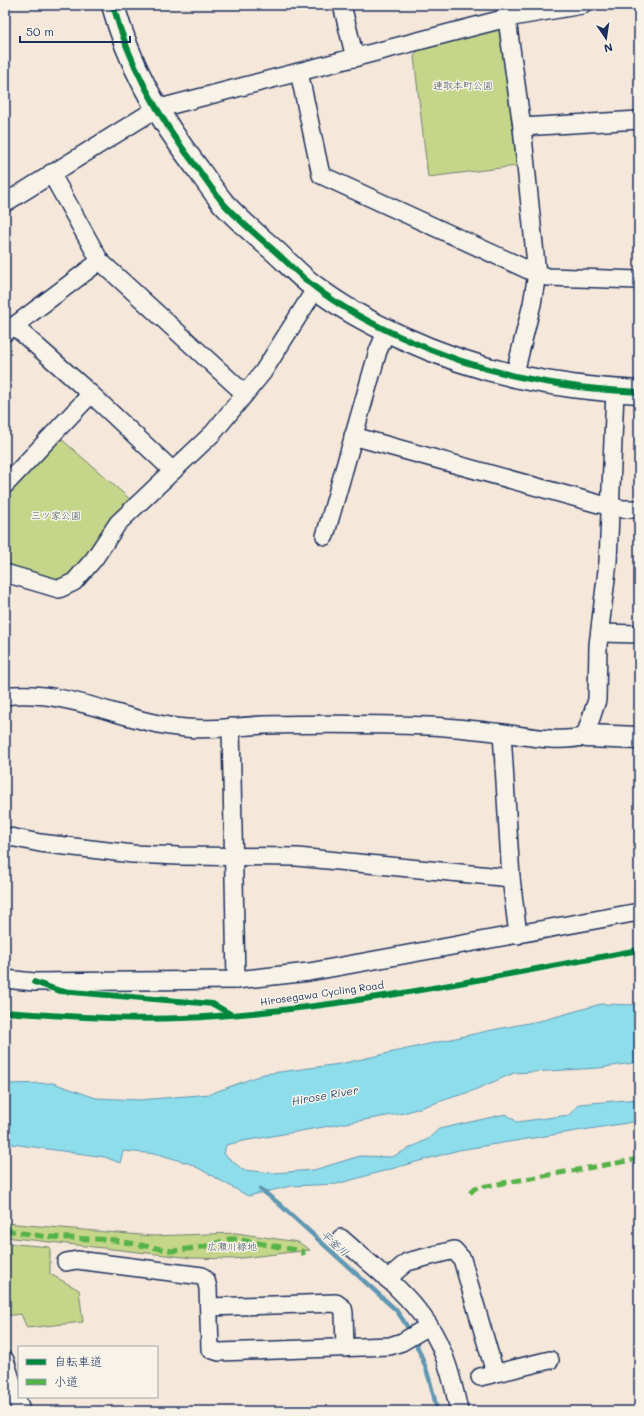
<svg xmlns="http://www.w3.org/2000/svg" width="644" height="1416" viewBox="0 0 644 1416" font-family="Mali,'Klee One',sans-serif">
	<style>
		.green { fill: #c5d589; stroke: #708274 }
		.water { fill: #8eddeb; stroke: #6097b3 }
		.lines { fill: none; stroke-linecap: round; stroke-linejoin: round }
		.stream { stroke: #6097b3; stroke-width: 4.5 }
		.street-casing { stroke: #1b2f5e; stroke-width: 20 }
		.secondary-casing { stroke: #1b2f5e; stroke-width: 25 }
		.street { stroke: #f7f3e8; stroke-width: 17 }
		.secondary { stroke: #f7f3e8; stroke-width: 22 }
		.quiet { stroke: #55b248; stroke-width: 5; stroke-dasharray: 10 5; stroke-linecap: butt }
		.cycleway-casing { stroke: #f7f3e8; stroke-width: 8 }
		.cycleway { stroke: #00873e; stroke-width: 6 }
		.labels { text-anchor: middle; dominant-baseline: central; stroke-width: 3; stroke-linejoin: round; paint-order: stroke }
		.park-label { font-size: 10px; fill: #465869; stroke: #f7f3e8 }
		.street-label { font-size: 10px; fill: #1b2f5e; stroke: #f7f3e8 }
		.water-label { font-size: 11px; font-style: italic; fill: #32527a; stroke: #f7f3e8 }
	</style>
	<rect width="100%" height="100%" fill="#f5e7d9"/>
	<filter id="ink" filterUnits="userSpaceOnUse"><feTurbulence type="fractalNoise" baseFrequency=".025" numOctaves="2"/><feDisplacementMap in="SourceGraphic" scale="8" xChannelSelector="R" yChannelSelector="G"/><feConvolveMatrix kernelMatrix="1 2 1 2 8 2 1 2 1" color-interpolation-filters="sRGB"/></filter>
	<g filter="url(#ink)">
		<g class="green">
			<path d="M 497,29 L 501,30 L 517,166 L 428,177 L 414,57 L 419,48 Z"/>
			<path d="M 59,437 L 132,501 L 67,578 L 58,581 L 5,567 L 5,497 Z"/>
			<path d="M 5,1223 L 152,1236 L 236,1233 L 298,1242 L 310,1250 L 233,1259 L 192,1258 L 5,1237 Z"/>
			<path d="M 5,1243 L 50,1247 L 50,1274 L 79,1290 L 83,1322 L 27,1328 L 21,1314 L 5,1316 Z"/>
		</g>
		<path class="water" d="M 601,1004 L 639,1005 L 639,1062 L 599,1068 L 514,1073 L 472,1091 L 404,1113 L 243,1141 L 226,1145 L 224,1154 L 243,1170 L 273,1173 L 314,1170 L 360,1156 L 392,1157 L 428,1139 L 439,1129 L 506,1114 L 517,1122 L 569,1115 L 579,1104 L 639,1099 L 639,1121 L 459,1150 L 337,1184 L 291,1186 L 248,1196 L 191,1164 L 158,1154 L 123,1151 L 120,1163 L 105,1157 L 5,1143 L 5,1084 L 53,1083 L 96,1098 L 140,1100 L 210,1094 L 264,1074 L 340,1064 L 487,1031 L 544,1020 Z"/>
		<g class="lines">
			<path class="stream" d="M 260,1189 L 277,1202 L 396,1310 C 418,1339 430,1375 437,1411"/>
			<defs>
				<g id="street">
					<path d="M 342,5 L 355,58"/>
					<path d="M 505,5 L 522,127 L 537,274 L 532,304 L 514,377"/>
					<path d="M 299,72 L 321,175 L 537,274 L 548,277 L 639,280"/>
					<path d="M 522,127 L 639,120"/>
					<path d="M 51,173 L 100,261 L 245,394"/>
					<path d="M 5,203 L 156,109 L 507,18 L 582,5"/>
					<path d="M 14,326 L 91,394 L 173,471"/>
					<path d="M 6,332 L 100,261"/>
					<path d="M 353,436 L 599,504 L 623,509 L 639,509"/>
					<path d="M 5,485 L 91,394"/>
					<path d="M 325,536 L 378,351 L 387,330"/>
					<path d="M 5,573 L 59,589 L 74,582 L 94,559 L 118,523 L 213,433 L 263,372 L 316,288"/>
					<path d="M 600,633 L 639,634"/>
					<path d="M 5,696 C 68,688 124,723 186,728 C 211,731 238,726 264,725 C 319,724 373,724 428,726 C 453,727 478,730 503,733 C 531,737 559,743 587,736 L 587,730 L 597,700 L 598,645 L 608,562 L 615,391"/>
					<path d="M 231,727 L 236,980"/>
					<path d="M 502,733 L 511,878 L 518,935"/>
					<path d="M 5,836 L 40,843 L 133,854 L 179,856 L 297,857 L 511,878"/>
					<path d="M 5,979 L 34,982 L 236,980 L 309,972 L 639,912"/>
					<path d="M 341,1238 C 371,1265 406,1291 428,1324 C 445,1349 453,1382 459,1411"/>
					<path d="M 66,1262 L 77,1260 L 202,1276 L 206,1280 L 208,1288 L 210,1349 L 219,1352 L 390,1346 L 402,1342 L 429,1326"/>
					<path d="M 387,1279 L 407,1262 L 454,1250 L 462,1259 L 495,1373"/>
					<path d="M 209,1307 L 336,1303 L 343,1308 L 344,1313 L 345,1348"/>
					<path d="M 5,1360 L 21,1411"/>
					<path d="M 480,1377 L 550,1360"/>
				</g>
				<g id="secondary">
					<path d="M 113,5 C 129,65 160,120 198,169 C 206,180 214,192 223,203 C 239,221 259,237 277,253 C 290,265 302,278 316,288 C 342,308 372,324 401,337 C 479,373 554,388 639,392"/>
					<path d="M 587,736 L 639,738"/>
				</g>
			</defs>
			<use href="#street" class="street-casing"/>
			<use href="#secondary" class="secondary-casing"/>
			<use href="#street" class="street"/>
			<use href="#secondary" class="secondary"/>
			<g class="quiet">
				<path d="M 470,1193 L 475,1188 L 639,1159"/>
				<path d="M 5,1230 L 47,1237 L 114,1240 L 172,1251 L 203,1247 L 229,1239 L 236,1239 L 302,1251 L 304,1255"/>
			</g>
			<defs>
				<g id="cycleway">
					<path d="M 113,5 C 129,65 160,120 198,169 C 206,180 214,192 223,203 C 239,221 259,237 277,253 C 290,265 302,278 316,288 C 342,308 372,324 401,337 C 479,373 554,388 639,392"/>
					<path d="M 34,982 L 60,991 L 213,1004 L 232,1015"/>
					<path d="M 5,1012 C 75,1017 146,1022 217,1016 C 359,1006 499,975 639,950"/>
				</g>
			</defs>
			<use href="#cycleway" class="cycleway-casing"/>
			<use href="#cycleway" class="cycleway"/>
		</g>
	</g>
	<g class="labels">
		<g class="park-label">
			<text x="463" y="85">連取本町公園</text>
			<text x="56" y="515">三ツ家公園</text>
			<text x="232" y="1246">広瀬川緑地</text>
		</g>
		<g class="street-label">
			<text transform="translate(322 993) rotate(-8)">Hirosegawa Cycling Road</text>
		</g>
		<g class="water-label">
			<text transform="translate(325 1095) rotate(-10)">Hirose River</text>
			<text transform="translate(335 1243) rotate(42)">平釜川</text>
		</g>
	</g>
	<rect width="644" height="1416" fill="none" stroke="#f7f3e8" stroke-width="20"/>
	<rect x="10" y="10" width="624" height="1396" fill="none" stroke="#1b2f5e" stroke-width="1.5" filter="url(#ink)"/>
	<rect x="18" y="1346" width="140" height="52" fill="#f7f3e8" stroke="#9fa5b1"/>
	<rect x="26" y="1359" width="20" height="6" fill="#00873e" stroke="#9fa5b1"/>
	<text x="54" y="1366" font-size="12" fill="#1b2f5e">自転車道</text>
	<rect x="26" y="1379" width="20" height="6" fill="#55b248" stroke="#9fa5b1"/>
	<text x="54" y="1386" font-size="12" fill="#1b2f5e">小道</text>
	<g transform="translate(606 38) rotate(167)" stroke="#f7f3e8" stroke-width="3" paint-order="stroke">
	<path d="M0-3L7 15L0 10L-7 15Z" fill="#1b2f5e"/>
	<text y="-6" font-size="11" font-weight="bold" text-anchor="middle" fill="#1b2f5e">N</text>
	</g>
	<path d="M20 36v6h110v-6" fill="none" stroke="#1b2f5e" stroke-width="2"/>
	<text x="26" y="36" font-size="12" fill="#1b2f5e" stroke="#f7f3e8" stroke-width="3" paint-order="stroke">50 m</text>
</svg>
